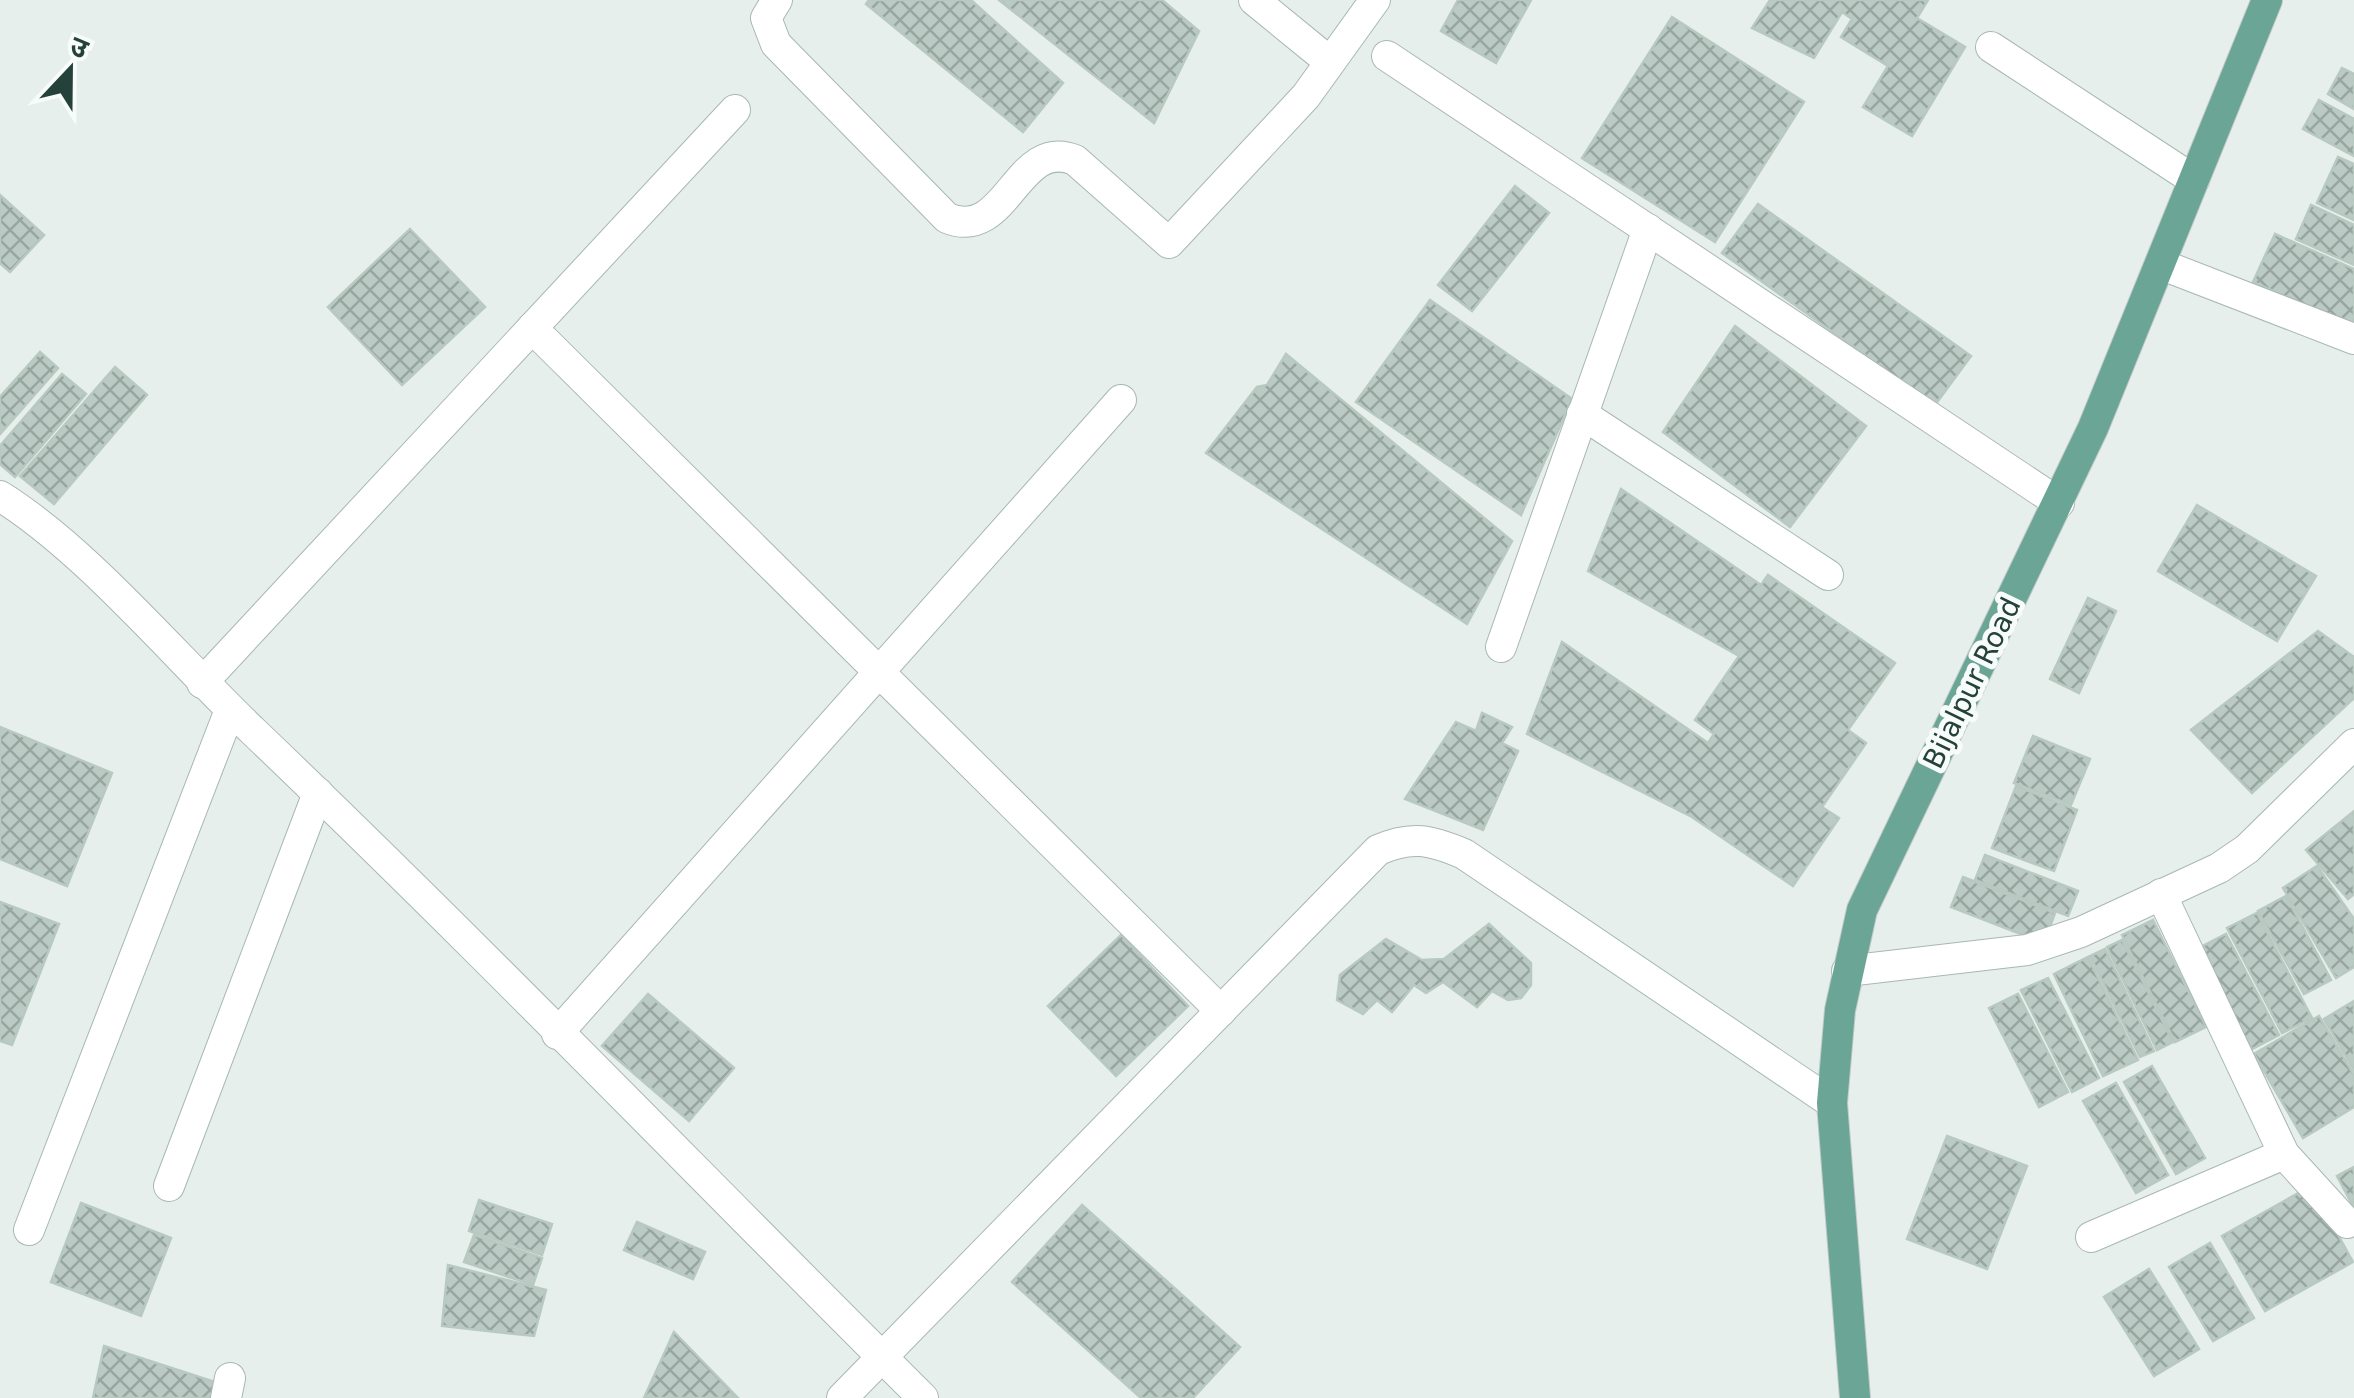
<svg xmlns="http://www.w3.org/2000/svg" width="2354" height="1398" viewBox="0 0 2354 1398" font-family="'DejaVu Sans','Noto Sans Devanagari',sans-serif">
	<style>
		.building { fill: url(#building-cross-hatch); stroke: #b8c9c2; stroke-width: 2.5 }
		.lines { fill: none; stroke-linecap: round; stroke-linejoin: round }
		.minor-casing { stroke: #a8b8b2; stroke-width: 32 }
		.major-casing { stroke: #c2cac8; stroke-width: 32 }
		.minor { stroke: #fff; stroke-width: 30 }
		.major { stroke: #6aa596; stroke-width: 30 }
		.labels { text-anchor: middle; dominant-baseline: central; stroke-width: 10; stroke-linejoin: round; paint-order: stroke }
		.street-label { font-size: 28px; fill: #24423a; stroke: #f7fbf9 }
	</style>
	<defs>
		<pattern id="building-cross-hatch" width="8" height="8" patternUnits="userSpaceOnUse" patternTransform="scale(2.5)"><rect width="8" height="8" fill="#bbcac4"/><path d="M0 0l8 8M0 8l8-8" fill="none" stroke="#98a6a0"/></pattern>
	</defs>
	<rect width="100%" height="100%" fill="#e6efeb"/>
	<g class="building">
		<path d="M 869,0 L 971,0 L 1063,83 L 1023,132 L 866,4 Z"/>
		<path d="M 999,0 L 1162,0 L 1199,31 L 1154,123 Z"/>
		<path d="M 1458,0 L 1531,0 L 1496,63 L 1441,31 Z"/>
		<path d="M 1770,0 L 1928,0 L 1917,18 L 1965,47 L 1912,136 L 1863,107 L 1888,66 L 1841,37 L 1852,19 L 1842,12 L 1814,58 L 1752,28 Z"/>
		<path d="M 1672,17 L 1804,102 L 1715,242 L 1582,158 Z"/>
		<path d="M 2342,68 L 2354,74 L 2354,109 L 2328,94 Z"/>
		<path d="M 2319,100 L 2354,119 L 2354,156 L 2303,129 Z"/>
		<path d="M 2338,157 L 2354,164 L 2354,220 L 2317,203 Z"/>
		<path d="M 1515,186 L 1549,213 L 1472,311 L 1438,285 Z"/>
		<path d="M 0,195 L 44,235 L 10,272 L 0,263 Z"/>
		<path d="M 1758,204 L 1971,356 L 1935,405 L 1722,253 Z"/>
		<path d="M 2311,205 L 2354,225 L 2354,265 L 2296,239 Z"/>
		<path d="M 410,229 L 485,307 L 402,385 L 328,307 Z"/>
		<path d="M 2275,234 L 2354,269 L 2354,327 L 2253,282 Z"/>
		<path d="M 1430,300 L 1572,399 L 1521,515 L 1356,402 Z"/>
		<path d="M 1735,326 L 1866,426 L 1790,527 L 1663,432 Z"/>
		<path d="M 40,352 L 58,368 L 0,434 L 0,397 Z"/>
		<path d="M 1286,354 L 1512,541 L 1467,624 L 1206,453 L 1257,387 L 1267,385 Z"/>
		<path d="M 115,367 L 147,395 L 54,504 L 20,476 Z"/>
		<path d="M 62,374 L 86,394 L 15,477 L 0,464 L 0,446 Z"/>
		<path d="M 1621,489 L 1761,585 L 1768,575 L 1895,663 L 1848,730 L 1866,743 L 1822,807 L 1839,818 L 1793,886 L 1692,817 L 1527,734 L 1562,642 L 1708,743 L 1714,734 L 1695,720 L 1739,656 L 1588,571 Z"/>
		<path d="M 2197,505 L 2316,576 L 2277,641 L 2158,571 Z"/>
		<path d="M 2088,598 L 2116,611 L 2079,693 L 2050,679 Z"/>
		<path d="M 2318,631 L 2354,657 L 2354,698 L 2252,793 L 2191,730 Z"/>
		<path d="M 1482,713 L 1512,727 L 1502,743 L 1518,751 L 1483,830 L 1405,799 L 1456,722 L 1476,731 Z"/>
		<path d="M 0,727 L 112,773 L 67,886 L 0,859 Z"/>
		<path d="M 2033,736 L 2090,759 L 2071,805 L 2014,783 Z"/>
		<path d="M 2016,786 L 2077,810 L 2054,871 L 1992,848 Z"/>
		<path d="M 2354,811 L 2354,894 L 2348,899 L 2306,850 Z"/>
		<path d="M 1985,855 L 2078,891 L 2068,916 L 1975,880 Z"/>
		<path d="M 2317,866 L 2354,919 L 2354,967 L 2336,978 L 2283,888 Z"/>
		<path d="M 1963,877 L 2055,913 L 2044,943 L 1951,907 Z"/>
		<path d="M 2286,896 L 2331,980 L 2304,994 L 2258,911 Z"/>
		<path d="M 0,902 L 59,924 L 12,1045 L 0,1041 Z"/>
		<path d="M 2257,913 L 2312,1018 L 2282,1033 L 2227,928 Z"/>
		<path d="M 2153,920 L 2206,1027 L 2175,1042 L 2122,935 Z"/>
		<path d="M 1489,924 L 1531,963 L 1531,985 L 1521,998 L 1508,1000 L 1492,991 L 1477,1007 L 1443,982 L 1426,993 L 1414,985 L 1392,1012 L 1377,1000 L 1363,1014 L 1337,1000 L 1340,975 L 1386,939 L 1422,960 L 1444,959 Z"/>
		<path d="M 2226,934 L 2279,1035 L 2252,1049 L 2195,950 Z"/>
		<path d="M 1121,935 L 1188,1006 L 1116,1076 L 1048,1006 Z"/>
		<path d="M 2122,940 L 2173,1042 L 2157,1050 L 2107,947 Z"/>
		<path d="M 2105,949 L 2154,1051 L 2140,1057 L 2090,956 Z"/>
		<path d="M 2088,957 L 2138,1060 L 2103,1076 L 2054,974 Z"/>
		<path d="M 2048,978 L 2099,1078 L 2072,1092 L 2021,990 Z"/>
		<path d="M 648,994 L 734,1068 L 689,1121 L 602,1046 Z"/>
		<path d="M 2018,994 L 2068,1092 L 2039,1107 L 1989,1008 Z"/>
		<path d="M 2354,1001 L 2354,1070 L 2324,1019 Z"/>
		<path d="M 2319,1016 L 2354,1075 L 2354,1107 L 2303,1138 L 2254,1054 Z"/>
		<path d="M 2152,1066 L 2205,1158 L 2176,1174 L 2124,1082 Z"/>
		<path d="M 2116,1083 L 2168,1175 L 2136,1193 L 2083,1101 Z"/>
		<path d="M 1947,1136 L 2027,1166 L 1987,1269 L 1907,1239 Z"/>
		<path d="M 2354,1167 L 2354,1208 L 2337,1176 Z"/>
		<path d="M 2311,1186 L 2353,1262 L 2265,1311 L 2222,1236 Z"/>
		<path d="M 479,1200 L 552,1224 L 542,1255 L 469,1231 Z"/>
		<path d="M 81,1203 L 171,1238 L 141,1316 L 51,1282 Z"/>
		<path d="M 1082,1205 L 1240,1347 L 1193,1398 L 1141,1398 L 1012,1282 Z"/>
		<path d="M 637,1222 L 705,1252 L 693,1279 L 624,1250 Z"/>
		<path d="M 474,1235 L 542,1258 L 533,1285 L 464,1262 Z"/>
		<path d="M 2210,1243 L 2254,1318 L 2213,1341 L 2169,1267 Z"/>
		<path d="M 448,1265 L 546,1290 L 534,1336 L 442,1326 Z"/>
		<path d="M 2149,1269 L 2199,1349 L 2154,1376 L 2104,1297 Z"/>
		<path d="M 674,1332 L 738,1398 L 644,1398 Z"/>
		<path d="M 104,1346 L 215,1382 L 210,1398 L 93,1398 Z"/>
	</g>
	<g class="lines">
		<defs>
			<g id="minor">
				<path d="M 777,0 L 766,18 L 776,44 L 947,218 C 1008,243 1016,136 1075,160 L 1169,243 L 1306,96 L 1375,0"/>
				<path d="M 1254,0 L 1330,62"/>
				<path d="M 1991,47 L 2194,180"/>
				<path d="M 1387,56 L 2059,503"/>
				<path d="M 2160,264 L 2354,339"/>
				<path d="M 532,328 L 1221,1011"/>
				<path d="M 1582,414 L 1828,575"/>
				<path d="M 0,496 C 88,551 177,659 254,732 C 481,949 700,1176 923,1398"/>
				<path d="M 1501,647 L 1648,229"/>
				<path d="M 202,683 L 735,110"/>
				<path d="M 2161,894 L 2284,1154 L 2347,1223"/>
				<path d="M 1847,971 L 2027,950 L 2081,932 L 2219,868 L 2247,849 L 2354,744"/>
				<path d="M 557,1034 L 1121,400"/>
				<path d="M 169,1186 L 318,793"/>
				<path d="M 29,1230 L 230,710"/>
				<path d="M 2091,1237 L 2284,1154"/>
				<path d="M 226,1398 L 230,1378"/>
				<path d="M 842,1398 L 1378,850 C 1412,835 1431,840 1464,854 L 1832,1103"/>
			</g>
			<path id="major" d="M 1855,1398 L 1832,1103 L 1840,1010 L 1862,910 L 2093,428 L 2267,0"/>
		</defs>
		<use href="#minor" class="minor-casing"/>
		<use href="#major" class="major-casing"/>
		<use href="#minor" class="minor"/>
		<use href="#major" class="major"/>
	</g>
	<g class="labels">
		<g class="street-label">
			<text transform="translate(1972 683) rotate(-64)">Bijalpur Road</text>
		</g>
	</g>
	<g transform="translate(70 70) rotate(22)" stroke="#f7fbf9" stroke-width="8" paint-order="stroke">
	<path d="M0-8L18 38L0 25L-18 38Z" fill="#24423a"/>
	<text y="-15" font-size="28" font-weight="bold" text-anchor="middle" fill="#24423a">उ</text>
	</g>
</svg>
